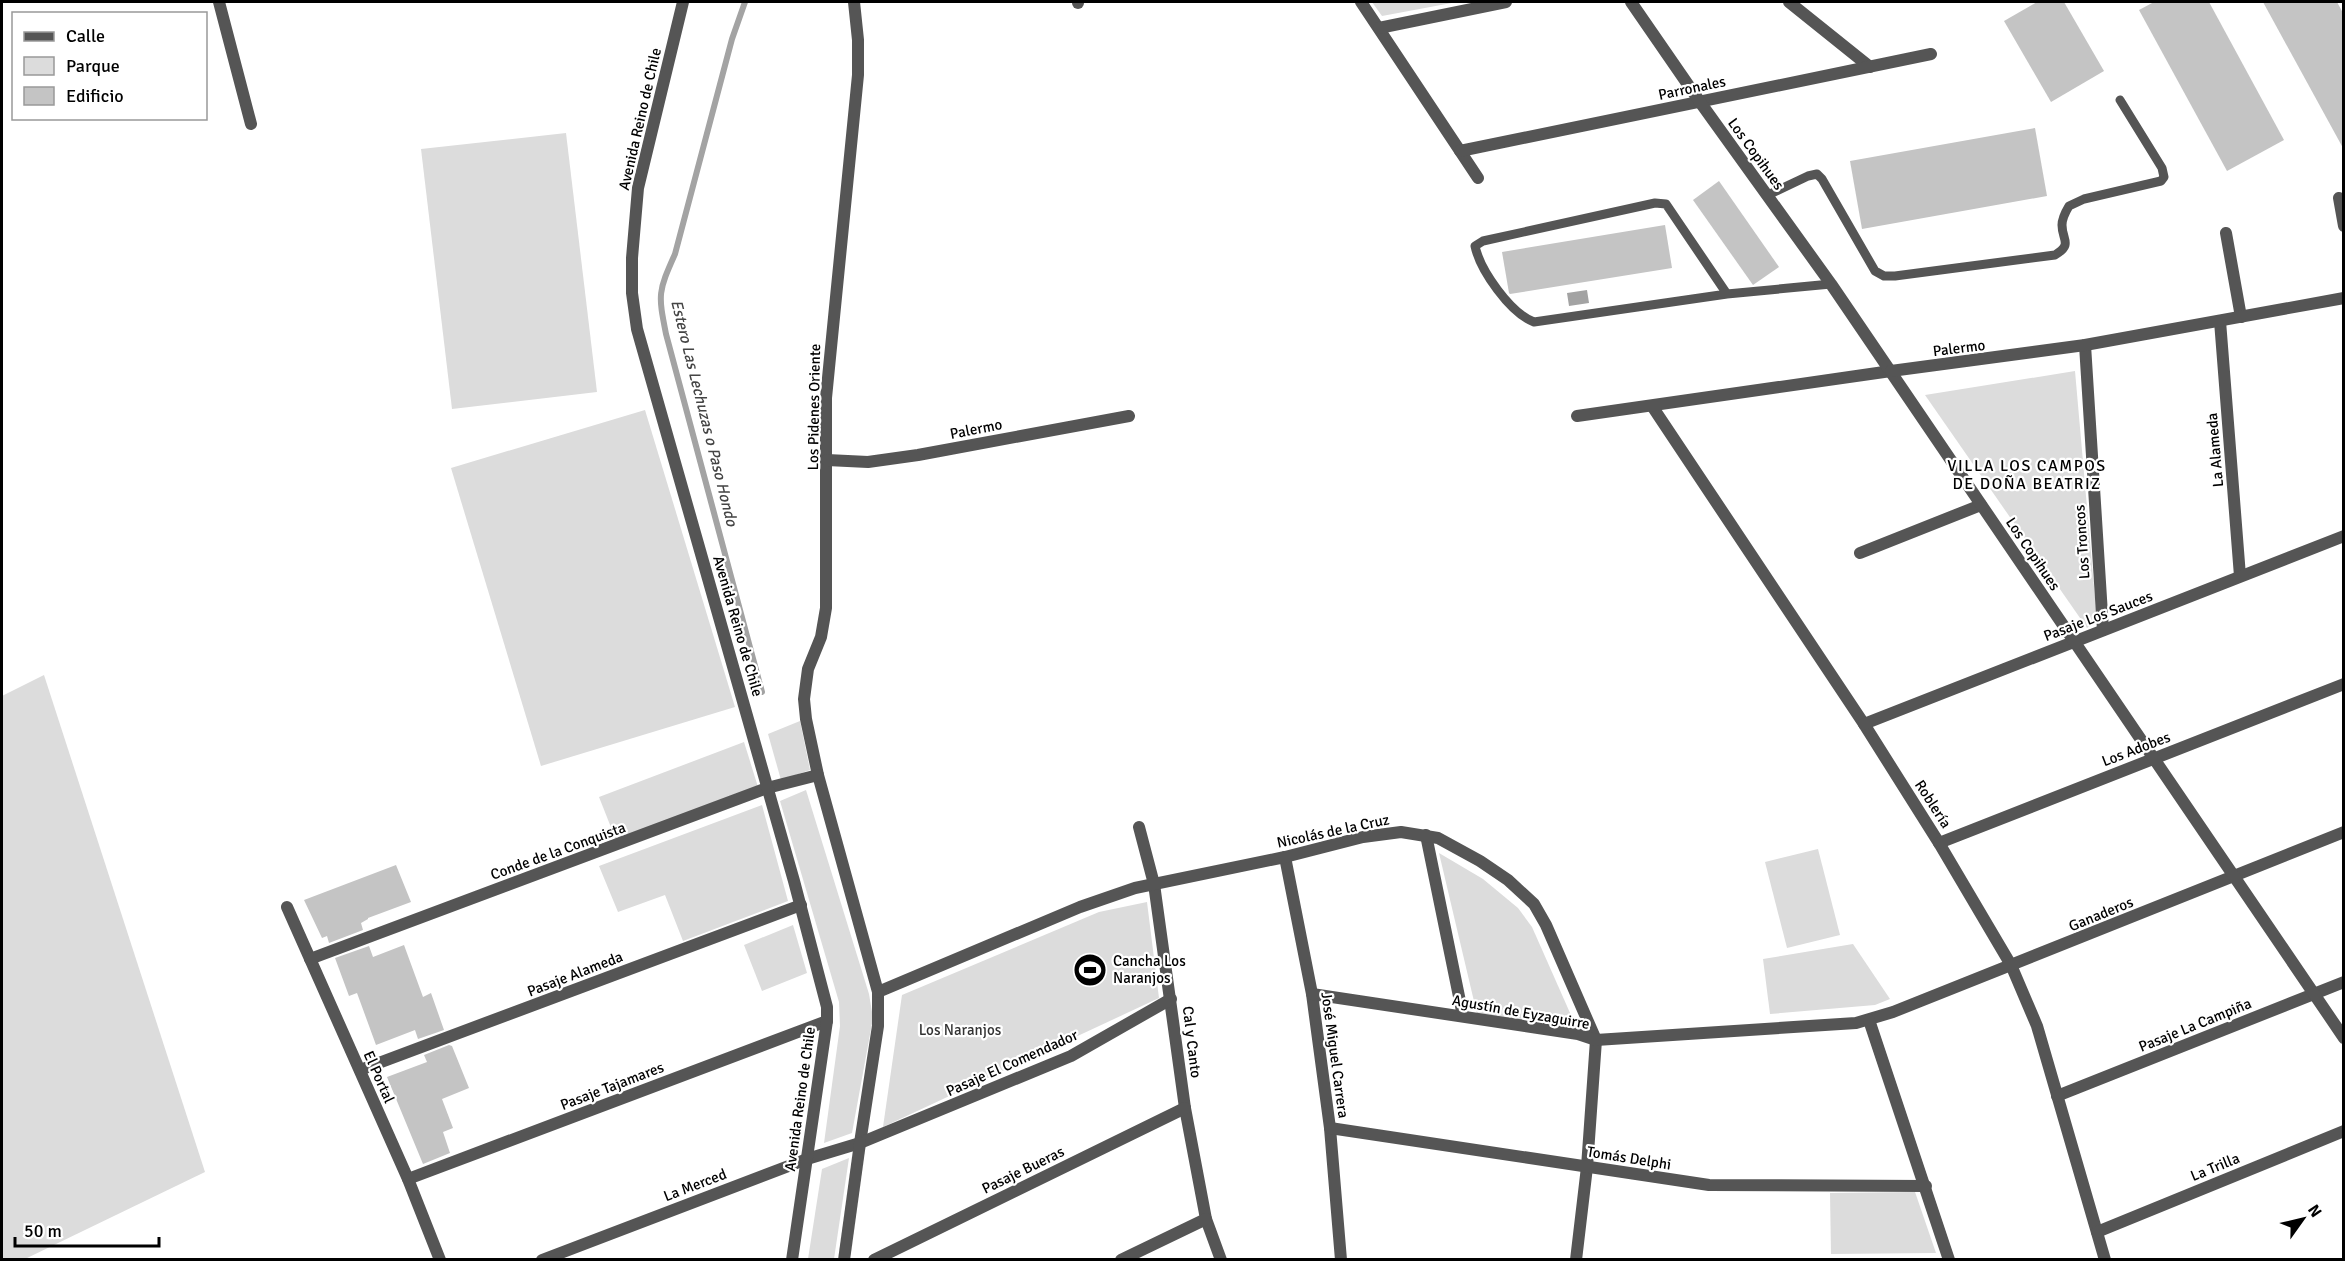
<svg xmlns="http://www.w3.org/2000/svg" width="2345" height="1261" viewBox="0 0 2345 1261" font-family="Signika,sans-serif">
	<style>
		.green { fill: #dcdcdc }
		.water { fill: #a3a3a3 }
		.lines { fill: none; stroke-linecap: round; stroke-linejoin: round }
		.stream { stroke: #a3a3a3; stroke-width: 6 }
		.building { fill: #c4c4c4 }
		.service { stroke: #555; stroke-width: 9 }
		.minor { stroke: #555; stroke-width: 12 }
		.tertiary { stroke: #555; stroke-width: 12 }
		.labels { text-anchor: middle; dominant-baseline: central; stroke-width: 4.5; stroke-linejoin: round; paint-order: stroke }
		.street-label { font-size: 15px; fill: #000; stroke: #fff }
		.poi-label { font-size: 15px; fill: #000; stroke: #fff; text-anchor: start }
		.park-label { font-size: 15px; fill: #333; stroke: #fff }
		.water-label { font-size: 16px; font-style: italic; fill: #444; stroke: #fff }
		.neighbourhood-label { font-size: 16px; letter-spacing: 1.5px; fill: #000; stroke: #fff }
	</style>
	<rect width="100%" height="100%" fill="#fff"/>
	<g class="green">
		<path d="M 1372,2 L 1457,2 L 1382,16 Z"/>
		<path d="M 566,133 L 597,392 L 452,409 L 421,149 Z"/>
		<path d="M 2075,371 L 2097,621 L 2087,628 L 1925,395 Z"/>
		<path d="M 645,410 L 735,707 L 541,766 L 451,468 Z"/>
		<path d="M 44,675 L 205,1172 L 25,1259 L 2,1259 L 2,696 Z"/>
		<path d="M 800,721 L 810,770 L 781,780 L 768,734 Z"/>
		<path d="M 744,742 L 758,787 L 616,840 L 599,797 Z"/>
		<path d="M 806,790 L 869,994 L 873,1018 L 852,1133 L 824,1143 L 840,1026 L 839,1002 L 780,801 Z"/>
		<path d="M 762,805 L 788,901 L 683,941 L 665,895 L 618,912 L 599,866 Z"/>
		<path d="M 1818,849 L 1840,935 L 1787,948 L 1765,862 Z"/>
		<path d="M 1439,853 L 1483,879 L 1518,908 L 1532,927 L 1578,1031 L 1477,1014 Z"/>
		<path d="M 1147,902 L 1159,998 L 883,1127 L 902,995 L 1099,912 Z"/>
		<path d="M 793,925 L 807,973 L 762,991 L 744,945 Z"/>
		<path d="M 1853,944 L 1890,999 L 1875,1005 L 1770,1014 L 1763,959 Z"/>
		<path d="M 849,1158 L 834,1259 L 808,1259 L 822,1169 Z"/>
		<path d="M 1915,1192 L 1936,1253 L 1831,1254 L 1830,1193 Z"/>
	</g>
	<path class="water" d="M 1587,290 L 1589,303 L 1569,306 L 1567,293 Z"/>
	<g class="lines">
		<path class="stream" d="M 745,2 L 732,39 L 675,254 C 658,292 658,294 666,334 L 762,692"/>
	</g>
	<g class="building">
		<path d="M 2037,2 L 2064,2 L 2104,71 L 2051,102 L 2004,21 Z"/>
		<path d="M 2154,2 L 2209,2 L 2284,140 L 2227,171 L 2139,10 Z"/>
		<path d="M 2263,2 L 2337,2 L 2343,13 L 2343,148 Z"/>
		<path d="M 2035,128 L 2047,196 L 1862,229 L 1850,161 Z"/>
		<path d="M 1719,181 L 1779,267 L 1753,285 L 1693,200 Z"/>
		<path d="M 1665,225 L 1672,268 L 1510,294 L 1509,293 L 1502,252 Z"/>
		<path d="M 396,865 L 411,902 L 368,918 L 368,919 L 361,923 L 363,930 L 329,943 L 327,936 L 322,938 L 304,900 Z"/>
		<path d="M 404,945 L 423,997 L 431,993 L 444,1030 L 418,1039 L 415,1030 L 376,1045 L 357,993 L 349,996 L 335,958 L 369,946 L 373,957 Z"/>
		<path d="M 449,1045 L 452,1046 L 469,1088 L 442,1099 L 453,1128 L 443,1132 L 450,1153 L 423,1164 L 387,1077 L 427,1062 L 424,1055 Z"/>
	</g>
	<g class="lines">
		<g class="service">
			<path d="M 1768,195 L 1808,176 L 1817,174 L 1822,179 L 1875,271 L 1884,276 L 1895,276 L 2055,255 C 2073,244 2062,240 2062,225 C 2062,218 2066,211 2069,206 L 2084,199 L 2161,181 L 2164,177 L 2162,168 L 2120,100"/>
			<path d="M 1727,294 L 1666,204 L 1655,203 L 1483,241 L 1475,246 C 1480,270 1510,313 1534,322 L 1727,294 L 1831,284"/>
		</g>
		<g class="minor">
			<path d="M 219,2 L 251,124"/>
			<path d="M 854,2 L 858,40 L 858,75 L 826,398 L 826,608 L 821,637 L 808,669 L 804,699 L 806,719 L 818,775 L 878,992 L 878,1026 L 860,1143"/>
			<path d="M 1078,2 L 1078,3"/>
			<path d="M 1361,2 L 1478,178"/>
			<path d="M 1789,2 L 1870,67"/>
			<path d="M 1379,28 L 1506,2"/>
			<path d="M 1460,151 L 1931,54"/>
			<path d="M 2339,198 L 2344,226"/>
			<path d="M 2226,233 L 2241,317"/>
			<path d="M 2220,321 L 2240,576"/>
			<path d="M 2085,345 L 2103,630"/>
			<path d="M 1652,406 L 1864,724 L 1939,843 L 2011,965 L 2037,1026 L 2105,1260"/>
			<path d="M 1577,416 L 1891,371"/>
			<path d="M 827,460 L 868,462 L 918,455 L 1129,416"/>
			<path d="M 1860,553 L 1981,505"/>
			<path d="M 1864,724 L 2344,536"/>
			<path d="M 1139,827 L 1154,884 L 1185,1108 L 1206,1219 L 1221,1260"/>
			<path d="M 1426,835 L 1463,1016"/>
			<path d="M 1939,843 L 2344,684"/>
			<path d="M 1285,857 L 1312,994 L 1330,1128 L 1341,1260"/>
			<path d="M 287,907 L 408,1179 L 440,1260"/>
			<path d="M 310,959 L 767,788 L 818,775"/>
			<path d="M 878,992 L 1080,907 L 1135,888 L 1285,857 L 1363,837 L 1401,832 L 1438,838 L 1480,861 L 1508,880 L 1534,904 L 1546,925 L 1596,1040 L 1587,1167 L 1576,1260"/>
			<path d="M 1312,994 L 1578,1034 L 1596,1040 L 1856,1023 L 1893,1012 L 2344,832"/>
			<path d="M 1869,1020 L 1949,1260"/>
			<path d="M 360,1070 L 801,905"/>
			<path d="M 2057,1096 L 2344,982"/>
			<path d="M 1330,1128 L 1709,1185 L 1926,1186"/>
			<path d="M 408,1179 L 827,1021"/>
			<path d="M 2097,1232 L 2344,1131"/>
			<path d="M 542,1260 L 807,1159 L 860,1143 L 1071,1056 L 1171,999"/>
			<path d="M 874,1260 L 1185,1108"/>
			<path d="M 1121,1260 L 1206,1219"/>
		</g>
		<g class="tertiary">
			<path d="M 683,2 L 638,188 L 632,258 L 632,293 L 637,329 L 794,881 L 827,1007 L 827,1021 L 792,1260"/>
			<path d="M 1631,2 L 1700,102 L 1831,284 L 2344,1038"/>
			<path d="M 1891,371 L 2085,345 L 2344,298"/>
			<path d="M 844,1260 L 860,1143"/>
		</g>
	</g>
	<defs>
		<symbol id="stadium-disc" viewBox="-11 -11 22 22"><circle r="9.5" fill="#000" stroke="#fff"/><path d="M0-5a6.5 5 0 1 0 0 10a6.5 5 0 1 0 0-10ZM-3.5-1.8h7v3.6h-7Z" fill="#fff"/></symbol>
	</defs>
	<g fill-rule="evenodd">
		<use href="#stadium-disc" x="1071" y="951" width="38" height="38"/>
	</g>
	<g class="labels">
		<g class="street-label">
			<text transform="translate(1692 88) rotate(-12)">Parronales</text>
			<text transform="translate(640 119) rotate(-77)">Avenida Reino de Chile</text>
			<text transform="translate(1756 154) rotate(54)">Los Copihues</text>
			<text transform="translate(1959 348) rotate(-7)">Palermo</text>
			<text transform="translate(814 407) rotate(-89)">Los Pidenes Oriente</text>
			<text transform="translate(976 429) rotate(-11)">Palermo</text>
			<text transform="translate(2215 450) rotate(-95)">La Alameda</text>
			<text transform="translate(2082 542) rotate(-94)">Los Troncos</text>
			<text transform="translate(2033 554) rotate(56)">Los Copihues</text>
			<text transform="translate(2098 616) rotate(-21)">Pasaje Los Sauces</text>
			<text transform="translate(738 626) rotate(74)">Avenida Reino de Chile</text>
			<text transform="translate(2136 749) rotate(-21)">Los Adobes</text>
			<text transform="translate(1933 804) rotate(57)">Roblería</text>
			<text transform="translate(1333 831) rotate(-12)">Nicolás de la Cruz</text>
			<text transform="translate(558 851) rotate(-20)">Conde de la Conquista</text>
			<text transform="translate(2101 914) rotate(-22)">Ganaderos</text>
			<text transform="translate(575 974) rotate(-21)">Pasaje Alameda</text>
			<text transform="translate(1521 1012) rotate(10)">Agustín de Eyzaguirre</text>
			<text transform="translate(2195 1025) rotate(-22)">Pasaje La Campiña</text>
			<text transform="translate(1192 1042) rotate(83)">Cal y Canto</text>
			<text transform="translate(1335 1055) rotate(82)">José Miguel Carrera</text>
			<text transform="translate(1012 1063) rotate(-24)">Pasaje El Comendador</text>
			<text transform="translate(379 1077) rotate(66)">El Portal</text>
			<text transform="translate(612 1086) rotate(-21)">Pasaje Tajamares</text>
			<text transform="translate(800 1099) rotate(-82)">Avenida Reino de Chile</text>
			<text transform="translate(1629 1158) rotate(9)">Tomás Delphi</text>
			<text transform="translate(2215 1167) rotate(-22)">La Trilla</text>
			<text transform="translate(1023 1170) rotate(-26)">Pasaje Bueras</text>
			<text transform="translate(695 1185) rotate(-21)">La Merced</text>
		</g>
		<g class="poi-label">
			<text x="1113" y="961">Cancha Los<tspan x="1113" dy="17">Naranjos</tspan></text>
		</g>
		<g class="park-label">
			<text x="960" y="1030">Los Naranjos</text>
		</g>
		<g class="water-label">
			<text transform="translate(704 413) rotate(76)">Estero Las Lechuzas o Paso Hondo</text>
		</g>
		<g class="neighbourhood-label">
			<text x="2027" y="466">VILLA LOS CAMPOS<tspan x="2027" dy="18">DE DOÑA BEATRIZ</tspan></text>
		</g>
	</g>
	<rect width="2345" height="1261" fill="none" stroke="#000000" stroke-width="6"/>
	<rect x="12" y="12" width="195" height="108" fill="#ffffff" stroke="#999999" stroke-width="1.5"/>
	<rect x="24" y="32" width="30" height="9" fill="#555555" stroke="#999999" stroke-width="1.5"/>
	<text x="66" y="42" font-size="18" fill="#000000">Calle</text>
	<rect x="24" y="57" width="30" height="18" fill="#dcdcdc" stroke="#999999" stroke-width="1.5"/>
	<text x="66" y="72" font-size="18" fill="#000000">Parque</text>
	<rect x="24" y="87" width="30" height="18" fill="#c4c4c4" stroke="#999999" stroke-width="1.5"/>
	<text x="66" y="102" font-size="18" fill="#000000">Edificio</text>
	<g transform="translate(2303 1219) rotate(56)" stroke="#ffffff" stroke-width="4.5" paint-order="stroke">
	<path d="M0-4.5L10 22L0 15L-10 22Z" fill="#000000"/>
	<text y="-9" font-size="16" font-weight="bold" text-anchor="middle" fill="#000000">N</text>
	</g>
	<path d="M15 1237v9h144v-9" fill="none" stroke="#000000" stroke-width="3"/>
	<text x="24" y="1237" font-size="18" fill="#000000" stroke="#ffffff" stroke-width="4.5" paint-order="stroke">50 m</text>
</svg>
